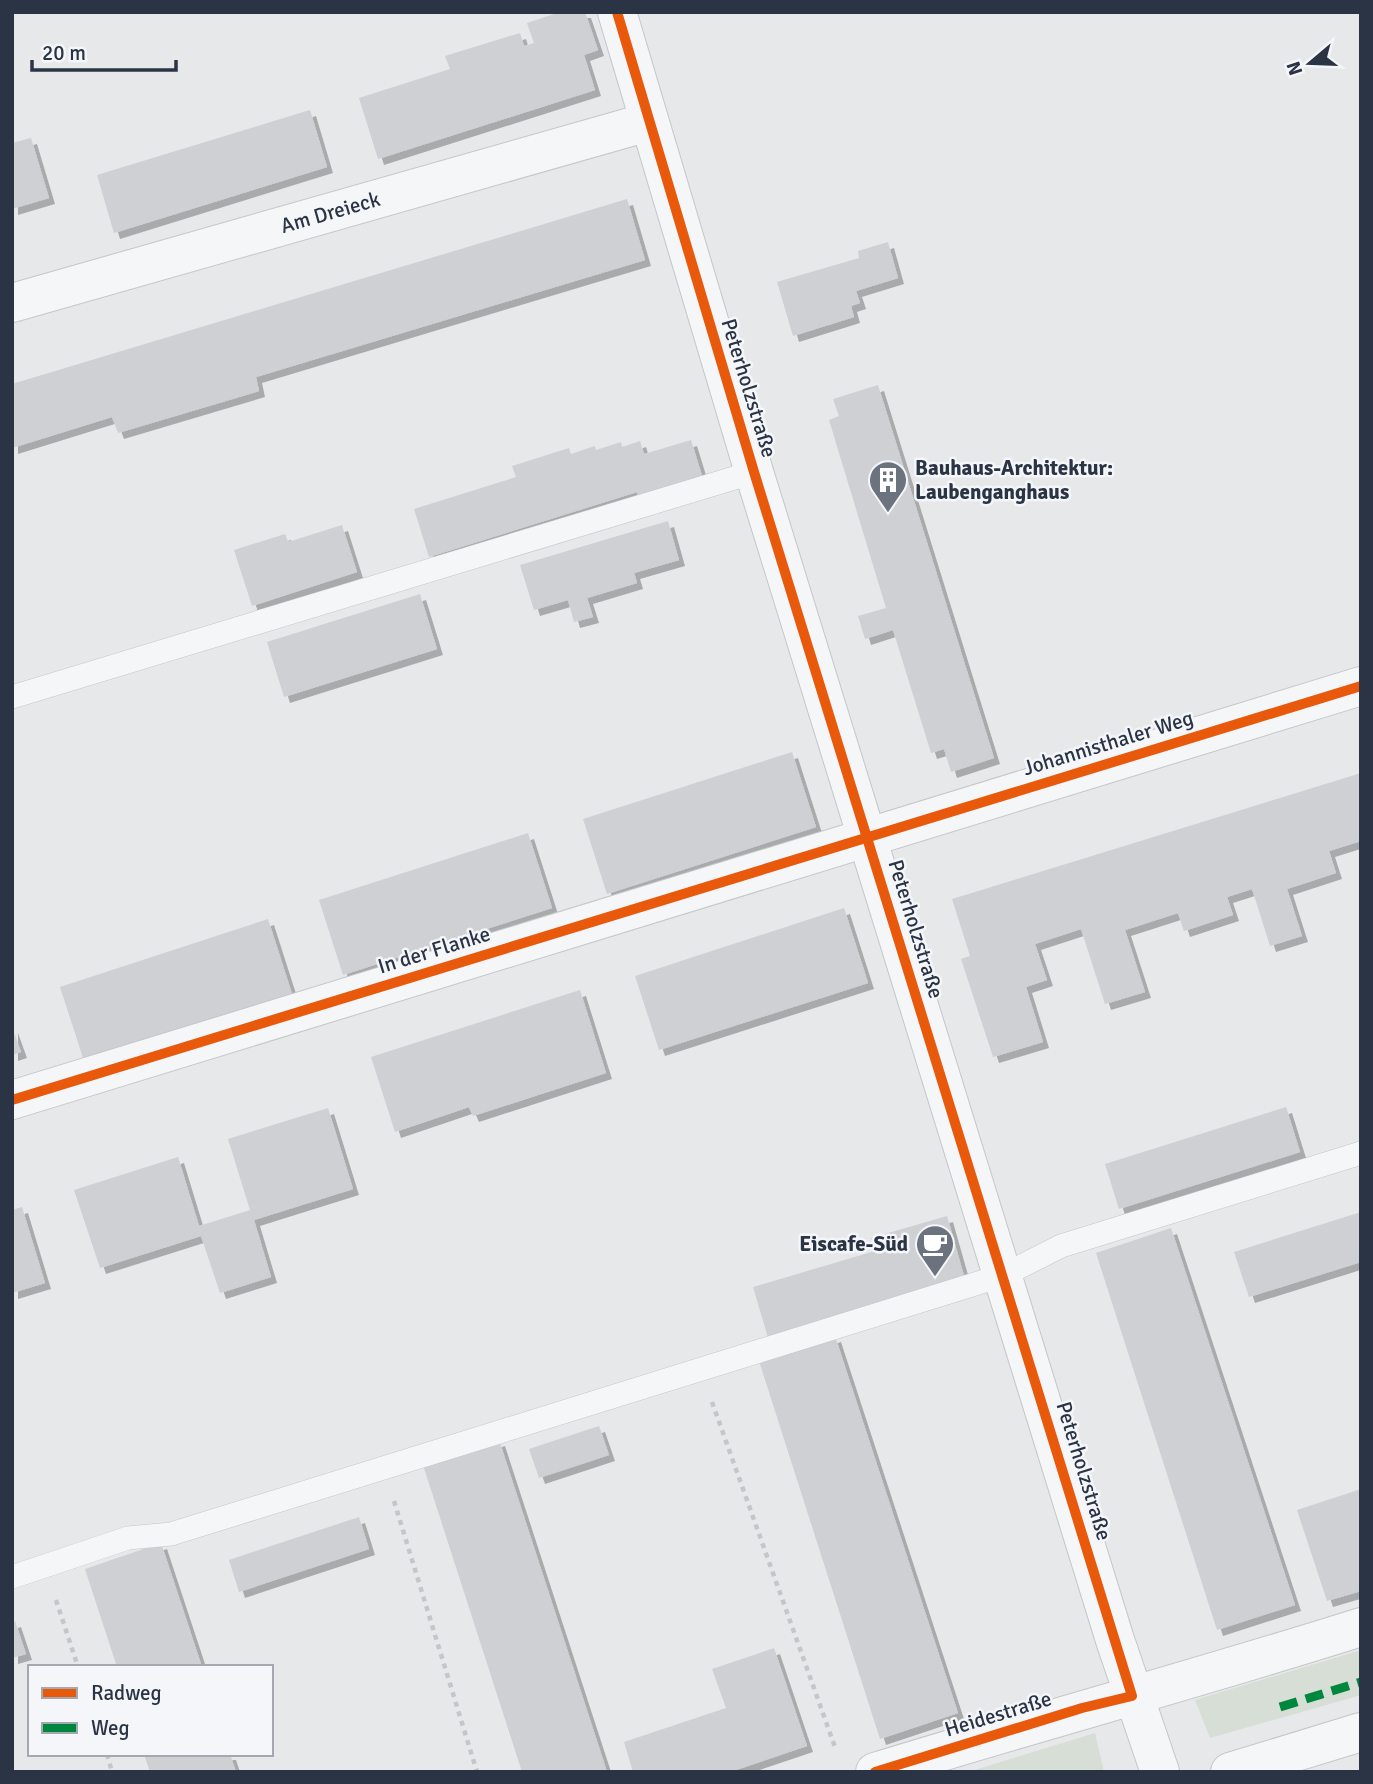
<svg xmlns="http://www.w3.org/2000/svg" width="1373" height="1784" viewBox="0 0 1373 1784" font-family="Signika,sans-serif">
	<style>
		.green { fill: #d6ded6 }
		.building { fill: #ced0d3; filter: url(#shadow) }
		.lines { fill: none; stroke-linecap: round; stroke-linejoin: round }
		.service-casing { stroke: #c4c6c8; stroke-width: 24 }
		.minor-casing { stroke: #c4c6c8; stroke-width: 40 }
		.tertiary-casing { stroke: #c4c6c8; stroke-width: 40 }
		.path { stroke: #c5c6ca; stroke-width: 4.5; stroke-dasharray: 5 5; stroke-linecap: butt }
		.service { stroke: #f5f6f7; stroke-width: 23 }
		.minor { stroke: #f5f6f7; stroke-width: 38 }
		.tertiary { stroke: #f5f6f7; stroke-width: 38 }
		.quiet { stroke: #00873e; stroke-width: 9; stroke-dasharray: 18 9; stroke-linecap: butt }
		.cycleway-casing { stroke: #f4f6f9; stroke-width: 15 }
		.cycleway { stroke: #e8590c; stroke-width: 10 }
		.labels { text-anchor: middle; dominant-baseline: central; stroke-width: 5; stroke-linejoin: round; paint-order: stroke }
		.street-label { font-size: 21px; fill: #2b3445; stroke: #f4f6f9 }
		.poi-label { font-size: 21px; font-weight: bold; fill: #2b3445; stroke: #f4f6f9; text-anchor: start }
	</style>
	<defs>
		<filter id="shadow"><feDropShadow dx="6" dy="6" stdDeviation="0" flood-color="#0004"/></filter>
	</defs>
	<rect width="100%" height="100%" fill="#e6e8ea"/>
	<g class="green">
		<path d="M 1361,1650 L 1361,1695 L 1210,1738 L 1195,1700 Z"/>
		<path d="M 1095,1733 L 1104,1772 L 968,1772 Z"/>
	</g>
	<g class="building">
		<path d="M 560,12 L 585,12 L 598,50 L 584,55 L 595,90 L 378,159 L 359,98 L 450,69 L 445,56 L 487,43 L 520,33 L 524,46 L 534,43 L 527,23 Z"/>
		<path d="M 310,110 L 327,167 L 114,233 L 97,175 Z"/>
		<path d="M 31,138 L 49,198 L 12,209 L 12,143 Z"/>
		<path d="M 627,199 L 645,260 L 256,377 L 259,391 L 118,433 L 112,417 L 12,448 L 12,384 Z"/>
		<path d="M 888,242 L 898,278 L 856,291 L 860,303 L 851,306 L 854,317 L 793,336 L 777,282 L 859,258 L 858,251 Z"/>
		<path d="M 878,385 L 994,758 L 951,772 L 944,749 L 931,753 L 893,630 L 865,639 L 858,616 L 886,608 L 829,420 L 839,416 L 833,399 Z"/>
		<path d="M 691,440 L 703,479 L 639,499 L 637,492 L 429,557 L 414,509 L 516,477 L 512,466 L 569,448 L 571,454 L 595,446 L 596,450 L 621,442 L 622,447 L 640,441 L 644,454 Z"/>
		<path d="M 668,521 L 679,560 L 634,573 L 637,583 L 587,598 L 593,617 L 574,622 L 568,600 L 534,610 L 520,565 Z"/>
		<path d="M 342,525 L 357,572 L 252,606 L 234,550 L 285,534 L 288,542 Z"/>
		<path d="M 420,594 L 437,649 L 284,697 L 267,642 Z"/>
		<path d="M 792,752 L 816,827 L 607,894 L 583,819 Z"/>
		<path d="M 1361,773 L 1361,841 L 1329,851 L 1336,873 L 1287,889 L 1302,936 L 1270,946 L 1252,889 L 1227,897 L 1233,915 L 1184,931 L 1178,913 L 1125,930 L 1145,992 L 1105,1004 L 1081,929 L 1035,944 L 1047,980 L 1026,987 L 1043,1042 L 993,1057 L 961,959 L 970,956 L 952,899 Z"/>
		<path d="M 528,833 L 552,908 L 343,975 L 319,900 Z"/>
		<path d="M 844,908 L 868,983 L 659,1050 L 635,976 Z"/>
		<path d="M 268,919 L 292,994 L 84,1061 L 60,987 Z"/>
		<path d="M 580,990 L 606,1073 L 473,1116 L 469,1107 L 395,1132 L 371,1057 Z"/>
		<path d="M 12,1027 L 21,1052 L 12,1055 Z"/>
		<path d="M 1286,1107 L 1300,1152 L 1119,1209 L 1105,1164 Z"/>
		<path d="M 328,1108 L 353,1189 L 254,1220 L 271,1277 L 220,1293 L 201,1236 L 100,1268 L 74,1190 L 178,1157 L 199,1226 L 250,1210 L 228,1139 Z"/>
		<path d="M 22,1207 L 45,1283 L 12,1293 L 12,1210 Z"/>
		<path d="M 1361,1212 L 1361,1262 L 1249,1297 L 1234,1252 Z"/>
		<path d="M 947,1216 L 966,1283 L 769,1341 L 753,1287 L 875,1251 L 871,1238 Z"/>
		<path d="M 1171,1228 L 1295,1605 L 1217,1630 L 1096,1253 Z"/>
		<path d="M 835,1336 L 958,1713 L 880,1739 L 759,1361 Z"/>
		<path d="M 599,1426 L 609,1455 L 539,1478 L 529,1449 Z"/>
		<path d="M 499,1440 L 607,1772 L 522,1772 L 423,1465 Z"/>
		<path d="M 1361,1489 L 1361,1591 L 1327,1601 L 1297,1510 Z"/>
		<path d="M 359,1517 L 369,1549 L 239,1592 L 229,1560 Z"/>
		<path d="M 161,1543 L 202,1667 L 117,1667 L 85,1569 Z"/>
		<path d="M 15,1621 L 26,1654 L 12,1658 L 12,1622 Z"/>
		<path d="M 774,1648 L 807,1746 L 730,1772 L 633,1772 L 624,1742 L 726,1708 L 712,1669 Z"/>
		<path d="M 144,1754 L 230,1754 L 236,1772 L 150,1772 Z"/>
	</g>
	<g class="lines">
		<defs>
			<g id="service">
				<path d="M 12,697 L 754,472"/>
				<path d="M 12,1577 L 128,1538 L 171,1534 L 1004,1275 L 1061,1246 L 1361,1153"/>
			</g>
			<g id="minor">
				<path d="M 617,12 L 754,472 L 1115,1640 L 1160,1772"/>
				<path id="s1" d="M 12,303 L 648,122"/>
				<path d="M 12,1100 L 1361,686"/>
				<path d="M 875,1772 C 1037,1722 1200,1678 1361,1627"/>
			</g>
			<path id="tertiary" d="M 1230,1772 L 1361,1732"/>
		</defs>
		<use href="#service" class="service-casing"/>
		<use href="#minor" class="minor-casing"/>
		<use href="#tertiary" class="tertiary-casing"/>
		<g class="path">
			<path d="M 712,1402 L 836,1750"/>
			<path d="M 394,1501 L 477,1772"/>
			<path d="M 56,1600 L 78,1667"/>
			<path d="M 107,1754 L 112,1772"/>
		</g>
		<use href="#service" class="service"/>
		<use href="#minor" class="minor"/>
		<use href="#tertiary" class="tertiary"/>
		<path class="quiet" d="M 1280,1707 L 1361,1682"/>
		<defs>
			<g id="cycleway">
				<path d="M 617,12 L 754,472 L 1132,1696 L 1082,1708 L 875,1772"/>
				<path d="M 12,1100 L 1361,686"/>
			</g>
		</defs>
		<use href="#cycleway" class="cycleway-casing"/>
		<use href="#cycleway" class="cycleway"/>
	</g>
	<defs>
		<symbol id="building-pin" viewBox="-11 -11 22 30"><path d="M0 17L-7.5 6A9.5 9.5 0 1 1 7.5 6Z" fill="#6c737f" stroke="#f4f6f9"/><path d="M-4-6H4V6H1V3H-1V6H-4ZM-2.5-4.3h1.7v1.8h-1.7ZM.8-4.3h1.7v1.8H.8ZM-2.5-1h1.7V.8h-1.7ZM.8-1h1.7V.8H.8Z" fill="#fff"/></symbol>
		<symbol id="cafe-pin" viewBox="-11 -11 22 30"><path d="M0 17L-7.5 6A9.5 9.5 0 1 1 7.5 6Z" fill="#6c737f" stroke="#f4f6f9"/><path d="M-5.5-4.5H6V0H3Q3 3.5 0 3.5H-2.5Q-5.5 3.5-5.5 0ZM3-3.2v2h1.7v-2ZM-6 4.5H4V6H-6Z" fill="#fff"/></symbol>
	</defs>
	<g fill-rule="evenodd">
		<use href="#building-pin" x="866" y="458" width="44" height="60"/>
		<use href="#cafe-pin" x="913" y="1222" width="44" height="60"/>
	</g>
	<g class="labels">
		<g class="street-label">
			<text stroke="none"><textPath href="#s1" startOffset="331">Am Dreieck</textPath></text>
			<text transform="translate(749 388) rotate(73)">Peterholzstraße</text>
			<text transform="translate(1108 743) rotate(-17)">Johannisthaler Weg</text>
			<text transform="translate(916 929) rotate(73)">Peterholzstraße</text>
			<text transform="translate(434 950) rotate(-17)">In der Flanke</text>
			<text transform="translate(1084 1471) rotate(73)">Peterholzstraße</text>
			<text transform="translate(998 1714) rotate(-17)">Heidestraße</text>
		</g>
		<g class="poi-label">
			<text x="915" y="468">Bauhaus-Architektur:<tspan x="915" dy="24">Laubenganghaus</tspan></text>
			<text x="908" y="1244" text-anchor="end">Eiscafe-Süd</text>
		</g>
	</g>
	<rect width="1373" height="1784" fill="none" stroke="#2b3445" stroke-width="28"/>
	<rect x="28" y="1665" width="245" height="91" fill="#f4f6f9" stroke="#a4a8b1" stroke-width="2"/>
	<rect x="42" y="1688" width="35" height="10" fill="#e8590c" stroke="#a4a8b1" stroke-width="2"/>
	<text x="91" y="1700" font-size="21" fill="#2b3445">Radweg</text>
	<rect x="42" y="1723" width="35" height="10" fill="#00873e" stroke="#a4a8b1" stroke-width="2"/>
	<text x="91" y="1735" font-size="21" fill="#2b3445">Weg</text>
	<g transform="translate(1310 63) rotate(251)" stroke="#f4f6f9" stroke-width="5" paint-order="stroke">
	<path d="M0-5L12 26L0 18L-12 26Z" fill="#2b3445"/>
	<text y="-10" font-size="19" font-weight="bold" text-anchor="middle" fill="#2b3445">N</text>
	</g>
	<path d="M32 60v10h144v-10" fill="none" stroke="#2b3445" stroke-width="3.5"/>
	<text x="42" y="60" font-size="21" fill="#2b3445" stroke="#f4f6f9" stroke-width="5" paint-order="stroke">20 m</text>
</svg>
